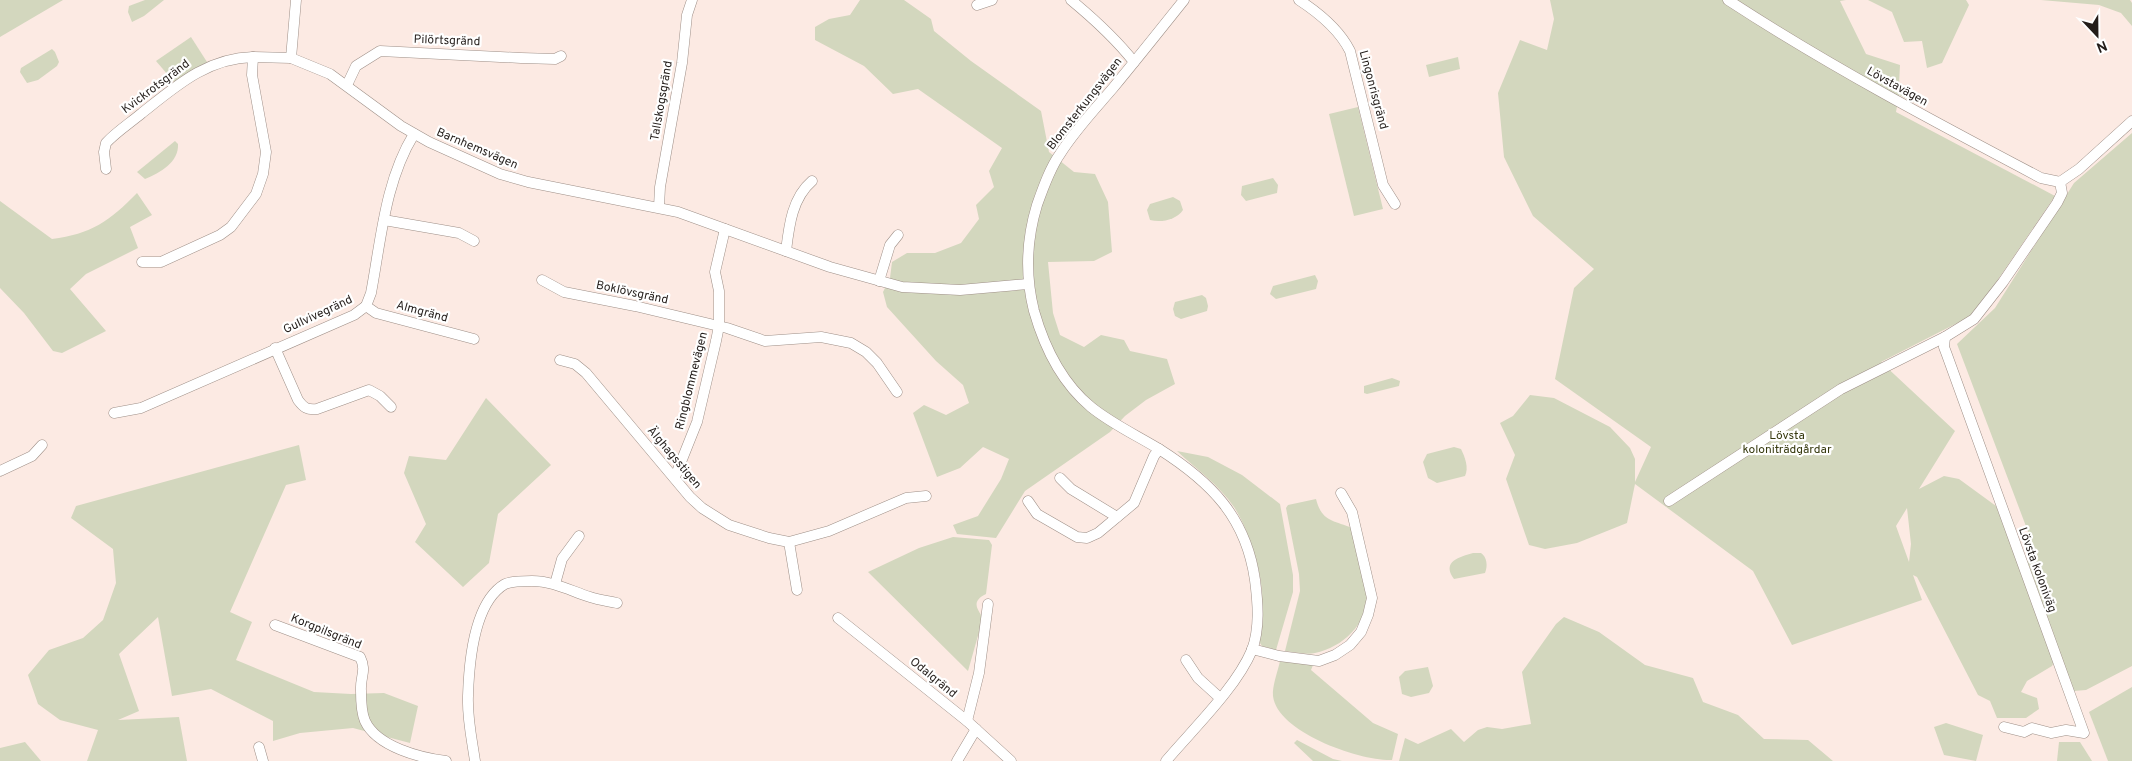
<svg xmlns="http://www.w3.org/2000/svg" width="2132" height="761" viewBox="0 0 2132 761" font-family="Overpass,sans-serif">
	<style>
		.green { fill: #d3d7be; fill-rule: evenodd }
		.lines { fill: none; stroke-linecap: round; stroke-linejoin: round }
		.street-casing { stroke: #9e8f87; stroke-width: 11 }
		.street { stroke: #fff; stroke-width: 10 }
		.labels { text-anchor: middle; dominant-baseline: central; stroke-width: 4.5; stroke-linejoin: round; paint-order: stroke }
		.street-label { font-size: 12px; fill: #231d1a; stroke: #fff }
		.park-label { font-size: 12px; fill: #373a0f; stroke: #fff }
	</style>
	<rect width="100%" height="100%" fill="#fceae3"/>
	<g class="green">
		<path d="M 0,0 L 63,0 L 0,37 Z"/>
		<path d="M 145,0 L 164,0 L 144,16 L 132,22 L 128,12 L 129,6 Z"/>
		<path d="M 860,0 L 904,0 L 931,19 L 934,31 L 971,61 L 1041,111 L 1049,152 L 1074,172 L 1095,174 L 1108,202 L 1112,252 L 1094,261 L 1048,262 L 1053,313 L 1060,335 L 1084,347 L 1101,335 L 1124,340 L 1130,351 L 1167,359 L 1175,384 L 1146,400 L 1125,416 L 1110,432 L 1025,491 L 996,538 L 957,534 L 953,525 L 978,516 L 1001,479 L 1009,459 L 983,447 L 960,468 L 937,477 L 913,413 L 924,405 L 946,415 L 969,403 L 963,385 L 936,361 L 887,307 L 883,292 L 890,278 L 892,262 L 907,253 L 935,253 L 961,243 L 979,219 L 976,205 L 994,187 L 989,171 L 1002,148 L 918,89 L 893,94 L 864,66 L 815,40 L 815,27 L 829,19 L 850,15 Z"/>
		<path d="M 1550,0 L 1846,0 L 1840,1 L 1866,54 L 1900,65 L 1899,85 L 1915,95 L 1917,104 L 1899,95 L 1896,112 L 2055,196 L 1988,294 L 1969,317 L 1881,362 L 1955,431 L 1919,489 L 1944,476 L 1959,479 L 1996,506 L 2031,594 L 2054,638 L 2027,561 L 2038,558 L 1957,344 L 1995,308 L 2074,183 L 2132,133 L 2132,666 L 2086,690 L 2074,691 L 2059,652 L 2052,666 L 2027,681 L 2021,692 L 2037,698 L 2039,709 L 2026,718 L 1997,718 L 1990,701 L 1978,695 L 1917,577 L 1913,575 L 1922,600 L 1792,645 L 1753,571 L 1635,484 L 1627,523 L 1577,543 L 1545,549 L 1529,545 L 1506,479 L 1515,455 L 1500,423 L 1513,416 L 1530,395 L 1554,398 L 1610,427 L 1630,448 L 1635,459 L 1635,482 L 1651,447 L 1555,379 L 1574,288 L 1594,269 L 1533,216 L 1504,157 L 1498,93 L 1520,40 L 1547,50 L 1554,19 ZM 1907,508 L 1911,544 L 1909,562 L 1896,526 Z"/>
		<path d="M 1868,0 L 1966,0 L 1969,5 L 1942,63 L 1927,68 L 1922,41 L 1904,42 L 1892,12 Z"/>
		<path d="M 2041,0 L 2130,0 L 2132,3 L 2132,26 L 2121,13 L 2099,5 Z"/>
		<path d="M 191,37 L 207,62 L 174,82 L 156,61 Z"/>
		<path d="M 52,49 L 55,52 L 59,62 L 57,66 L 38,80 L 27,83 L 20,72 L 21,68 Z"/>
		<path d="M 1458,57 L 1460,69 L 1429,77 L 1426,65 Z"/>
		<path d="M 1358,107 L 1383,209 L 1354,216 L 1329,114 Z"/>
		<path d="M 175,141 L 178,144 C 179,162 160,173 145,179 L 137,172 Z"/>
		<path d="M 1273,178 L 1278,185 L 1277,193 L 1246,201 L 1241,195 L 1242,186 Z"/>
		<path d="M 137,193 L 152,215 L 130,227 L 138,248 L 86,274 L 70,289 L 106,331 L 62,353 L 53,351 L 24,313 L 0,288 L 0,201 L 52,239 C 91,234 110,221 137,193 Z"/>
		<path d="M 1173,197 L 1180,201 L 1183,210 C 1176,220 1161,223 1150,220 L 1147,210 L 1150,204 Z"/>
		<path d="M 1315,275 L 1318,281 L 1316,289 L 1276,299 L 1270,294 L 1273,286 Z"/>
		<path d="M 1202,295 L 1206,298 L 1208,306 L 1207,311 L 1181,319 L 1175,316 L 1173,309 L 1175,302 Z"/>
		<path d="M 1392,378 L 1400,381 L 1399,386 L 1367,394 L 1364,393 L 1364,386 Z"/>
		<path d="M 486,398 L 551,465 L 498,514 L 489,563 L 463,587 L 415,542 L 426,524 L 404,473 L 409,456 L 446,460 Z"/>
		<path d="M 299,445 L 306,480 L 286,485 L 230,612 L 252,622 L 236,660 L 314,692 L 351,694 L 384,693 L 418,706 L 410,743 L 353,728 L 300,733 L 273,741 L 273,721 L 211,689 L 172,696 L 158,617 L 119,654 L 139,711 L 118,720 L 179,717 L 187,761 L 87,761 L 98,730 L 60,720 L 38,704 L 28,675 L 49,650 L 83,638 L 103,620 L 116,583 L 113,549 L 71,518 L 76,506 Z"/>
		<path d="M 1454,447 L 1461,449 C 1465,457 1469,468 1465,476 L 1437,483 L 1428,478 L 1423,462 L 1427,454 Z"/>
		<path d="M 1177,451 L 1208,457 L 1242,475 L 1280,504 L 1293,575 L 1293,592 L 1276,650 L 1262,646 L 1258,640 C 1260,624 1263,607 1262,591 C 1260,566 1248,528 1234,507 C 1219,485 1196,469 1177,451 Z"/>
		<path d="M 1316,499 C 1322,522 1333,520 1352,528 C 1357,548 1365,570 1367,591 C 1369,623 1344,647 1315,653 C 1306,655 1294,652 1285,651 L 1300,591 L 1299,574 L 1286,508 L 1288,505 Z"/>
		<path d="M 953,537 L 989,540 L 992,545 L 986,594 C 972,601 976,607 983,618 L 968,671 L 868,572 L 919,548 Z"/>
		<path d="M 1473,553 L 1481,553 C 1487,557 1488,566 1485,573 L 1454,579 C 1441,561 1460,557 1473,553 Z"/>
		<path d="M 1564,617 L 1599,632 L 1645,665 L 1693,678 L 1703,702 L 1738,715 L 1764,739 L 1808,740 L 1833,761 L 1399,761 L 1405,738 L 1418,744 L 1451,729 L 1464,742 L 1478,730 L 1487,727 L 1502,729 L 1531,724 L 1522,672 L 1556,624 Z"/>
		<path d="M 1280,661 L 1313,665 L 1311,670 L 1373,723 L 1398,734 L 1392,760 C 1359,761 1277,732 1273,696 C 1272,686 1278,671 1280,661 Z"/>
		<path d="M 1428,667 L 1433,686 L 1429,693 L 1411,697 L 1402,694 L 1399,677 L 1405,671 Z"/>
		<path d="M 2132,687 L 2132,761 L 2108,761 L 2089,712 Z"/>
		<path d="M 1946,723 L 1983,735 L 1976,761 L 1944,755 L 1934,727 Z"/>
		<path d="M 1297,740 L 1333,759 L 1342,761 L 1313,761 L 1294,743 Z"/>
		<path d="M 25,742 L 41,761 L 0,761 L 0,748 Z"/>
		<path d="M 2059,742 L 2080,742 L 2092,761 L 2057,761 Z"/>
	</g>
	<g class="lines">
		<defs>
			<g id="street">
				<path d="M 296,0 L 291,58 L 330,74 L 401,126 L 429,142 L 500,174 L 528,182 L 678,212 L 830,267 L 902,287 L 960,290 L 1028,284"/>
				<path d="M 1071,0 C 1094,19 1115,38 1134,62"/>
				<path d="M 1299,0 C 1319,13 1339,29 1350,51 L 1383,185 L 1395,204"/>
				<path d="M 1728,0 C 1829,66 1935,122 2041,178 L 2060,182"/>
				<path d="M 977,5 L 992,0"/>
				<path d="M 347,85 L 356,66 L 380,51 L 521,58 L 555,59 L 561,56"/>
				<path d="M 106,169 L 104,152 L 106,143 C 116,132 130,123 142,113 C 176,86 207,58 253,57"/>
				<path d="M 2060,182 L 2079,169 L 2132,121"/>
				<path d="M 659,207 L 660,187 L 682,63 L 687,15 L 692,0"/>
				<path d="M 384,220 L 459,233 L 474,241"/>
				<path d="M 786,251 C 789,226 792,198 812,181"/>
				<path d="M 142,262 L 161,262 L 220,235 L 231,227 L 256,194 L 263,174 L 266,152 L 252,75 L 253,57 L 291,58"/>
				<path d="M 542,280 L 564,292 L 635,306 L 727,328 L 765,341 L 821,337 L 851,343 L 866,352 L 877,363 L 897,392"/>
				<path d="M 879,281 L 890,245 L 898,235"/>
				<path d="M 366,306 L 376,313 L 474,339"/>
				<path d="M 1945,337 L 1944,347 L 1947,355 L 2084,733 L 2066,730 L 2051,733 L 2032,728 L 2024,732 L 2004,727"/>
				<path d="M 275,348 L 298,400 C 304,408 307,410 317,409 L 369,390 L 380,396 L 391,407"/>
				<path d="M 560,360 L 575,364 L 586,373 L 690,497 L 702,508 L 729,525 L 769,538 L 789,542 L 829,531 L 906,498 L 926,496"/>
				<path d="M 114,413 L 141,408 L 354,315 L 366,306 L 371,293 C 381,240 385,181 414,134"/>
				<path d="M 0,471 L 32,456 L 42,445"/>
				<path d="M 675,477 L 697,422 L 716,341 L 719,326 L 719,291 L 715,272 L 725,229"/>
				<path d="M 1060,478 L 1071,489 L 1117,517"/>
				<path d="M 1028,501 L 1037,514 L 1077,537 L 1087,538 L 1098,533 L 1134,503 L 1154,456 L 1159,449"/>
				<path d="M 1669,501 L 1841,389 L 1945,337 L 1974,319 L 2003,282 L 2057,203 L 2062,193 L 2060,182"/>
				<path d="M 789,542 L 797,590"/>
				<path d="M 555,584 L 562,559 L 579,536"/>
				<path d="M 838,618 L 967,721 L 1011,761"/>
				<path d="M 275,625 L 360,657 C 367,671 360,676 361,691 C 361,700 361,712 365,721 C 377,747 421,758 446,761"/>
				<path d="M 1252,649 L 1279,656 L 1319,661 L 1335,655 L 1350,645 L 1361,632 L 1368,615 L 1372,598 L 1352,512 L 1341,493"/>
				<path d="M 1186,660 L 1198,678 L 1220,698"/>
				<path d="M 967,721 L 979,673 L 988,604"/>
				<path d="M 259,747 L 263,761"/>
				<path d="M 475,761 C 472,740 467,718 468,696 C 469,663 474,602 505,584 C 512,581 524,581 532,581 C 553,581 571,591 590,597 C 599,600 608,601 617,603"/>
				<path d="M 957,761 L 976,729"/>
				<path d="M 1166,761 C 1193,729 1236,688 1252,650 C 1260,628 1258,603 1255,580 C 1246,517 1211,482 1159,449 C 1136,435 1112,424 1091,407 C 1062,383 1044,346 1034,311 C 1025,275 1026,241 1037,205 C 1043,188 1050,168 1060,154 C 1075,130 1095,109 1113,88 C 1137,59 1160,30 1184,0"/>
			</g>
		</defs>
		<use href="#street" class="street-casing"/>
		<use href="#street" class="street"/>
	</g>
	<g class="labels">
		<g class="street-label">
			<text transform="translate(447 41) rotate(2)">Pilörtsgränd</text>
			<text transform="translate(156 87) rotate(-37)">Kvickrotsgränd</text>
			<text transform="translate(1897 87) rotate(29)">Lövstavägen</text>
			<text transform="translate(1373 90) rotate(75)">Lingonrisgränd</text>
			<text transform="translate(662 101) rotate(-80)">Tallskogsgränd</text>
			<text transform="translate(1085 104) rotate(-52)">Blomsterkungsvägen</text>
			<text transform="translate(477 149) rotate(23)">Barnhemsvägen</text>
			<text transform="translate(632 293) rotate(12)">Boklövsgränd</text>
			<text transform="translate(422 312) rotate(15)">Almgränd</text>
			<text transform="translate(318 315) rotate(-25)">Gullvivegränd</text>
			<text transform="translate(692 381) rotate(-76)">Ringblommevägen</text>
			<text transform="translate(674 458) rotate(50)">Älghagsstigen</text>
			<text transform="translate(2037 570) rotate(70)">Lövsta koloniväg</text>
			<text transform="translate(326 632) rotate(22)">Korgpilsgränd</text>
			<text transform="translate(933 678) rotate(39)">Odalgränd</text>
		</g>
		<g class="park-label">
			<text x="1787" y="436">Lövsta<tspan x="1787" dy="14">koloniträdgårdar</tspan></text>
		</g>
	</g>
	<g transform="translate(2097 35) rotate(158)" stroke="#ffffff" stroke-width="4" paint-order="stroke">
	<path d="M0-4L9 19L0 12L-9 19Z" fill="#231d1a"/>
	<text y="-8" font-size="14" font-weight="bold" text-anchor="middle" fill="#231d1a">N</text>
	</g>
</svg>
